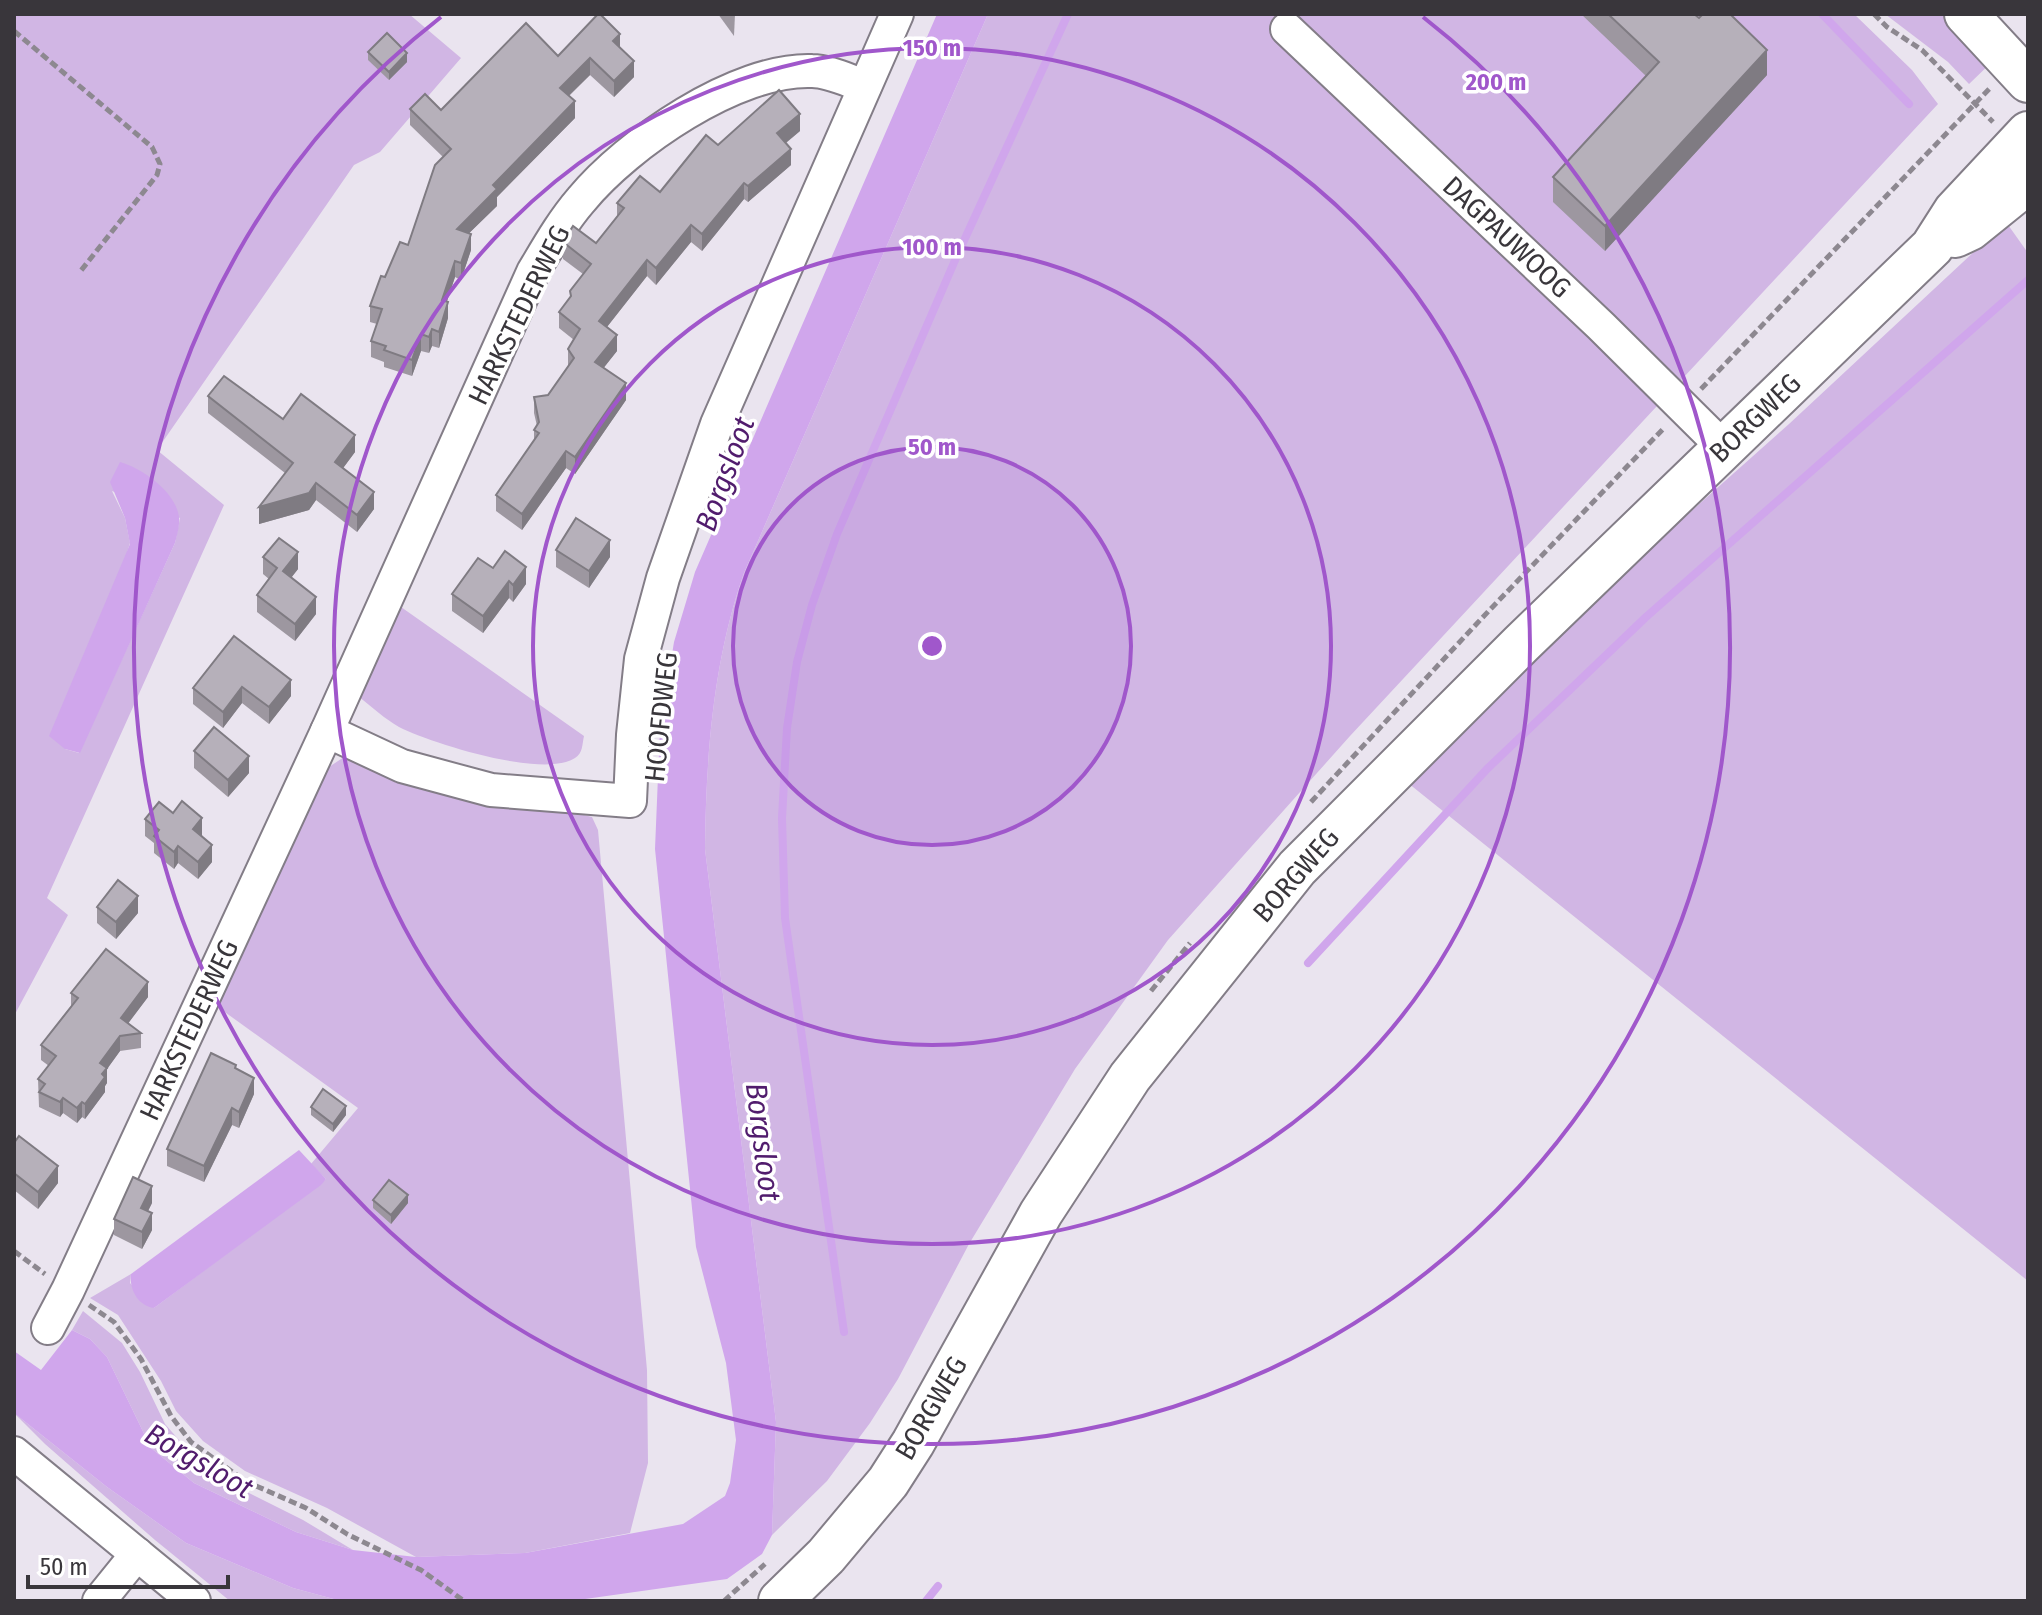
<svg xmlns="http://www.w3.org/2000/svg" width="2042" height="1615" viewBox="0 0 2042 1615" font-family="'Fira Sans Condensed',sans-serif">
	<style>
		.green { fill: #d1b6e4; fill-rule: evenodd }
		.water { fill: #d0a6ec }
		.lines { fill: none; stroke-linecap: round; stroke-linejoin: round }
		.stream { stroke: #d0a6ec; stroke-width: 8 }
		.minor-casing { stroke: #837d87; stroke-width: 36 }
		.major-casing { stroke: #837d87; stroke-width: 46 }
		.path { stroke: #8d8890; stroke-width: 5; stroke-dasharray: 8 4; stroke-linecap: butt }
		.minor { stroke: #fff; stroke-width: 32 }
		.major { stroke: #fff; stroke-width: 42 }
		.wall { fill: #9d97a0 }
		.shaded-wall { fill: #7f7b82 }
		.building { fill: #b6b0ba; stroke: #7f7b82; stroke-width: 2 }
		.ring { fill: none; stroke: #a057cb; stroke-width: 4 }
		.labels { text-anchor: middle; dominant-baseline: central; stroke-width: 7; stroke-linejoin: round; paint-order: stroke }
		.street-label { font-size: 28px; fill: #39363b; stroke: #fff }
		.water-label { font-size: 30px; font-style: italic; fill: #511c6d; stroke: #fff }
		.centre { fill: #a057cb; stroke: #fff; stroke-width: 4 }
		.ring-label { font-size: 24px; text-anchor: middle; font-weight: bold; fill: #a057cb; stroke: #fff; stroke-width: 7; stroke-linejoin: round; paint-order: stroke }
	</style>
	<rect width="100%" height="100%" fill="#eae4ef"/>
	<g class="green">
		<path d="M 14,14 L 409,14 L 461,58 L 380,152 L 354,165 L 157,450 L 224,505 L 47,898 L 68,915 L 14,1016 L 16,861 L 14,855 ZM 112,491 L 180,518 L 175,543 L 79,753 L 65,749 L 130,543 L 125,518 Z"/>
		<path d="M 988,14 L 1854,14 L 1912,70 L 1938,104 L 1350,736 L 1168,940 L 1075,1069 L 969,1244 L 898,1379 L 870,1423 L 827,1481 L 772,1535 L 776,1422 L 705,849 C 706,757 713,661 744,573 Z"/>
		<path d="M 1885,14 L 1951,14 L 1995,59 L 1969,84 L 1948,62 Z"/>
		<path d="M 2006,222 L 2028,253 L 2028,1281 L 1408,783 L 1642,555 L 1789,424 Z"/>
		<path d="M 401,607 L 584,736 C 582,745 583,753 575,758 C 543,779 431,743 399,727 C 385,719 372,707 359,697 L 366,675 Z"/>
		<path d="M 347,755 L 592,817 L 598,830 L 647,1370 L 648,1463 L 630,1533 L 525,1553 L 416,1557 L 327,1508 L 245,1471 L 203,1441 L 176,1411 L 161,1381 L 118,1315 L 90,1298 L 131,1274 L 130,1283 L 154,1308 L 326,1179 L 311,1164 L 358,1108 L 215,1005 L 323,771 Z"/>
		<path d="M 83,1311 L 122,1343 L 140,1372 L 165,1424 L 186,1448 L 233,1485 L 303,1520 L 353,1550 L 296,1532 L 194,1483 L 151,1448 L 107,1357 L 90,1339 L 72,1330 Z"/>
		<path d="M 14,1413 L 107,1487 L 186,1543 L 293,1588 L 341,1601 L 230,1601 L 155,1540 L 45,1444 Z"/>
	</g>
	<g class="water">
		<path d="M 937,14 L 988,14 L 744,573 C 713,661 706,757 705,849 L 776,1422 L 772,1535 L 762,1554 L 727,1579 L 571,1601 L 341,1601 L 293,1588 L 186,1543 L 107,1487 L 14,1413 L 14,1351 L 41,1370 L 72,1330 L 90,1339 L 107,1357 L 151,1448 L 194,1483 L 296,1532 L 353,1550 L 416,1557 L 525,1553 L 683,1524 L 725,1496 L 730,1483 L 736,1440 L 726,1363 L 696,1247 L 655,849 L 660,728 L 674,642 L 695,572 Z"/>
		<path d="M 120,462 C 142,468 176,492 179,517 C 180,525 177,535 175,543 L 80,753 L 65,749 L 49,736 L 130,544 L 125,518 L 110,482 Z"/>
		<path d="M 299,1150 L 326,1179 L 321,1185 L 154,1308 C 138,1306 129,1289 131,1274 Z"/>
	</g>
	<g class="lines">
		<g class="stream">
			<path d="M 1822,14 L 1909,104"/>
			<path d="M 1308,963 L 1487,769 L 1646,617 L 2028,280"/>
			<path d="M 844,1332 L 785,918 L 782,818 L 787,728 L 797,662 L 812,605 L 837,534 L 956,258 L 1068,14"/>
			<path d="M 926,1601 L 938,1586"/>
		</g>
		<defs>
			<g id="minor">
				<path d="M 1287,29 L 1601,326 L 1724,448"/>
				<path d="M 327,731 L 402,766 L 491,790 L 630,801 L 633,735 L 641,659 L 663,578 L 717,424 L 897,14"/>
				<path d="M 48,1328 L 68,1290 L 327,731 L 533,272 C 548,247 562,222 581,200 C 627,144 737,68 812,71 C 829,71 849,81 865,86"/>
				<path d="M 14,1453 L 194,1601"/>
				<path d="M 99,1601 L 137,1554"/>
			</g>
			<g id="major">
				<path d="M 1966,14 L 2028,81"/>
				<path d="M 1955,236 L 1970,229 L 2028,182"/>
				<path d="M 780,1601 L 826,1556 L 888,1482 L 913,1443 L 1041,1213 L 1130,1077 L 1297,868 L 1521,644 L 1932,247 L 1955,211 L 2028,133"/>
			</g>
		</defs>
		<use href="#minor" class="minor-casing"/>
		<use href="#major" class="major-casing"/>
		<g class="path">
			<path d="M 1874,14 L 1887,27 L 1922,50 L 1993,122"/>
			<path d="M 14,31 L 152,147 L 160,164 L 157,175 L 79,273"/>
			<path d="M 1701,389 L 1991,87"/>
			<path d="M 1311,802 L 1482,618 L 1664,428"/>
			<path d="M 1151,991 L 1190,943"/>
			<path d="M 14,1251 L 45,1274"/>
			<path d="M 89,1305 L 114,1322 L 141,1359 L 171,1416 L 191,1442 L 245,1481 L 306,1508 L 347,1534 L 421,1570 L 464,1601"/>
			<path d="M 724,1601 L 765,1564"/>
		</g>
		<use href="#minor" class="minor"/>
		<use href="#major" class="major"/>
	</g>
	<g class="wall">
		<path d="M 718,14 L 735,14 L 734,36 Z"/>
		<path d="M 1581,14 L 1694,14 L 1767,75 L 1605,251 L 1553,202 L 1553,177 L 1646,76 Z"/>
		<path d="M 620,47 L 634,77 L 614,97 L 590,75 L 569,96 L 575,118 L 497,197 L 497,206 L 469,233 L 471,250 L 461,280 L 455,277 L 447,301 L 448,318 L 439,348 L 432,346 L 429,353 L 421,351 L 412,376 L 384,367 L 384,362 L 371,357 L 371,341 L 377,324 L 370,322 L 370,306 L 385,277 L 408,245 L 443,157 L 410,125 L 410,109 L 441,110 L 558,56 Z"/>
		<path d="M 368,52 L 407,62 L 389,80 L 368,60 Z"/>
		<path d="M 800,131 L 786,143 L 791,165 L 748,202 L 744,199 L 702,251 L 691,242 L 656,285 L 647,276 L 607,327 L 617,351 L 603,368 L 626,400 L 575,474 L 566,468 L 522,530 L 496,511 L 496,495 L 534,440 L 534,430 L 537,426 L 534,413 L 534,397 L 548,395 L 568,366 L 568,349 L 574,340 L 559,328 L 559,312 L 570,297 L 570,291 L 583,274 L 563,259 L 563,242 L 596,243 L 617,216 L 617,203 L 660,192 L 718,145 Z"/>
		<path d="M 208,396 L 283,419 L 355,452 L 343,468 L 374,509 L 357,532 L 316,500 L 309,510 L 259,524 L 285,473 L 208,413 Z"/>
		<path d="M 556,550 L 610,557 L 589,588 L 556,567 Z"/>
		<path d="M 263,557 L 298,569 L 291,578 L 316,614 L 295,641 L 257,612 L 257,595 L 269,579 L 263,574 Z"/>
		<path d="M 493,568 L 526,584 L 513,602 L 509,598 L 483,633 L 452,611 L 452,594 Z"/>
		<path d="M 234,636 L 291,696 L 269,724 L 242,703 L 223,728 L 193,704 L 193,688 Z"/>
		<path d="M 194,751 L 249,773 L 228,797 L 194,768 Z"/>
		<path d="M 145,819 L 202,835 L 212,862 L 198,879 L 178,863 L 174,869 L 154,853 L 154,843 L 145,836 Z"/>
		<path d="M 97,907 L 138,913 L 116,939 L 97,923 Z"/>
		<path d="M 71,993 L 148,997 L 128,1023 L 141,1033 L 141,1048 L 120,1051 L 107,1069 L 107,1083 L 105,1086 L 105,1092 L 85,1119 L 82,1117 L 77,1123 L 63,1113 L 60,1117 L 39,1107 L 38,1079 L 49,1066 L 41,1060 L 41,1045 L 71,1006 Z"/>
		<path d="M 236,1069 L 254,1094 L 239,1128 L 232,1125 L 204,1182 L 167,1166 L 167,1149 Z"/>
		<path d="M 311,1107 L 346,1115 L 333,1132 L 311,1115 Z"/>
		<path d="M 14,1143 L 58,1183 L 38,1209 L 14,1190 Z"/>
		<path d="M 373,1200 L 408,1203 L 391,1224 L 373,1208 Z"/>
		<path d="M 152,1203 L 148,1211 L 152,1230 L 142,1249 L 114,1235 L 114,1219 Z"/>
	</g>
	<g class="shaded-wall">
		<path d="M 620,34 L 620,50 L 613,41 Z"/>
		<path d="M 1767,50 L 1767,75 L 1605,251 L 1605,226 Z"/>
		<path d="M 407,53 L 407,62 L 389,80 L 389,72 Z"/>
		<path d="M 590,58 L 590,75 L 560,104 L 560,88 Z"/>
		<path d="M 634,61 L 634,77 L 614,97 L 614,81 Z"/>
		<path d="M 575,101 L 575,118 L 497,197 L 497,206 L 457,245 L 457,229 L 493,185 Z"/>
		<path d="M 800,114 L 800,131 L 777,150 L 777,133 Z"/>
		<path d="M 791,149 L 791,165 L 748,202 L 748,186 Z"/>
		<path d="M 744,183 L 744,199 L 702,251 L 702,234 Z"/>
		<path d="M 691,225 L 691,242 L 656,285 L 656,268 Z"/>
		<path d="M 471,234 L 471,250 L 461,280 L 461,263 Z"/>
		<path d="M 647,260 L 647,276 L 599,337 L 599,321 Z"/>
		<path d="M 455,261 L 455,277 L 442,316 L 442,300 Z"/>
		<path d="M 448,302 L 448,318 L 439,348 L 439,332 Z"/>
		<path d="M 432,329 L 432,346 L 429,353 L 429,337 Z"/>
		<path d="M 421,334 L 421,351 L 412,376 L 412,360 Z"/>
		<path d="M 617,335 L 617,351 L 595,379 L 595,362 Z"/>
		<path d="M 626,383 L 626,400 L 575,474 L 575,457 Z"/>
		<path d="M 355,435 L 355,452 L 335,479 L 335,462 Z"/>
		<path d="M 566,451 L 566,468 L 522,530 L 522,514 Z"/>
		<path d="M 316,483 L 316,500 L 309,510 L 259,524 L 259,507 Z"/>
		<path d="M 374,492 L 374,509 L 357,532 L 357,515 Z"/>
		<path d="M 610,540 L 610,557 L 589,588 L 589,571 Z"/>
		<path d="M 298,552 L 298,569 L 283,588 L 283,571 Z"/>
		<path d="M 526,567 L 526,584 L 513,602 L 513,585 Z"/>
		<path d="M 509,581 L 509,598 L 483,633 L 483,616 Z"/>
		<path d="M 316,597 L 316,614 L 295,641 L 295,624 Z"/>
		<path d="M 291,680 L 291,696 L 269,724 L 269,707 Z"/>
		<path d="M 242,687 L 242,703 L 223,728 L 223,712 Z"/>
		<path d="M 249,756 L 249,773 L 228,797 L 228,780 Z"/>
		<path d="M 202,818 L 202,835 L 193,846 L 193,829 Z"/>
		<path d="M 212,845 L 212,862 L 198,879 L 198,862 Z"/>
		<path d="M 178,846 L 178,863 L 174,869 L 174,852 Z"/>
		<path d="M 138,896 L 138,913 L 116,939 L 116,922 Z"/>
		<path d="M 148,982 L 148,997 L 121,1033 L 121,1018 Z"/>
		<path d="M 120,1036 L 120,1051 L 107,1069 L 107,1083 L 105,1086 L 105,1092 L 85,1119 L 85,1104 L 100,1063 Z"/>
		<path d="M 254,1078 L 254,1094 L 239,1128 L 239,1112 Z"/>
		<path d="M 63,1098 L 63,1113 L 60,1117 L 60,1102 Z"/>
		<path d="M 82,1102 L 82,1117 L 77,1123 L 77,1108 Z"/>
		<path d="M 346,1106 L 346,1115 L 333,1132 L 333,1124 Z"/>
		<path d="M 232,1108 L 232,1125 L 204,1182 L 204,1166 Z"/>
		<path d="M 58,1166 L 58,1183 L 38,1209 L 38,1192 Z"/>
		<path d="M 152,1186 L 152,1203 L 141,1225 L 141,1208 Z"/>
		<path d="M 408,1195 L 408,1203 L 391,1224 L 391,1215 Z"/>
		<path d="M 152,1213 L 152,1230 L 142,1249 L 142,1232 Z"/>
	</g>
	<g class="building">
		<path d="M 598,14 L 600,14 L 620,34 L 613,41 L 634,61 L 614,81 L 590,58 L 560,88 L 575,101 L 493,185 L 497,189 L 457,229 L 471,234 L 461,263 L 455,261 L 442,300 L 448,302 L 439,332 L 432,329 L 429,337 L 421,334 L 412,360 L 384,350 L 386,346 L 371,341 L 382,309 L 370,306 L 381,276 L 385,277 L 400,242 L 408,245 L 435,165 L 451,149 L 410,109 L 425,94 L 441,110 L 526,23 L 558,56 Z"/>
		<path d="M 1608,14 L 1694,14 L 1699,18 L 1703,14 L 1730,14 L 1767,50 L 1605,226 L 1553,177 L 1659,62 Z"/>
		<path d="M 387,33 L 407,53 L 389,72 L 368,52 Z"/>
		<path d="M 779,90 L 800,114 L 777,133 L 791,149 L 748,186 L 744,183 L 702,234 L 691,225 L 656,268 L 647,260 L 599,321 L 617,335 L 595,362 L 626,383 L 575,457 L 566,451 L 522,514 L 496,495 L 539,433 L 534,430 L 539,422 L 534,397 L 548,395 L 574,358 L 568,349 L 580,329 L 559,312 L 571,296 L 570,291 L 591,264 L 563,242 L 573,226 L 596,243 L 624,208 L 617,203 L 640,176 L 660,192 L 706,135 L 718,145 Z"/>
		<path d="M 224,376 L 283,419 L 301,394 L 355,435 L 335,462 L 374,492 L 357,515 L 316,483 L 309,493 L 259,507 L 293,463 L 208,396 Z"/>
		<path d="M 576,518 L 610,540 L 589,571 L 556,550 Z"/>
		<path d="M 279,538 L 298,552 L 283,571 L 316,597 L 295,624 L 257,595 L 277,568 L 263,557 Z"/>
		<path d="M 505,551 L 526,567 L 513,585 L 509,581 L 483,616 L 452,594 L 478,558 L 493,568 Z"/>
		<path d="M 234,636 L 291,680 L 269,707 L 242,687 L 223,712 L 193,688 Z"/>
		<path d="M 214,727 L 249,756 L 228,780 L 194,751 Z"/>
		<path d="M 182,801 L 202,818 L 193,829 L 212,845 L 198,862 L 178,846 L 174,852 L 154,836 L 159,830 L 145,819 L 159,802 L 173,813 Z"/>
		<path d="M 118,880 L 138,896 L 116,922 L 97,907 Z"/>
		<path d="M 106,949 L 148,982 L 121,1018 L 141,1033 L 120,1036 L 100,1063 L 107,1068 L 102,1074 L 105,1077 L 85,1104 L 82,1102 L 77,1108 L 63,1098 L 60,1102 L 39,1092 L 45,1084 L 38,1079 L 56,1056 L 41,1045 L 78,998 L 71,993 Z"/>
		<path d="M 211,1053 L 236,1065 L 235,1068 L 254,1078 L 239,1112 L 232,1108 L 204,1166 L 167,1149 Z"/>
		<path d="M 323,1089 L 346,1106 L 333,1124 L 311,1107 Z"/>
		<path d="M 19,1136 L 58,1166 L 38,1192 L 14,1173 L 14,1143 Z"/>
		<path d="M 133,1177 L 152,1186 L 141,1208 L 152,1213 L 142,1232 L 114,1219 Z"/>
		<path d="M 389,1180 L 408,1195 L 391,1215 L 373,1200 Z"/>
	</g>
	<circle cx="932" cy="646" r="199" fill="#a057cb" fill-opacity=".12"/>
	<g class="ring">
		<circle cx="932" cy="646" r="199"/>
		<circle cx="932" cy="646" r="399"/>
		<circle cx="932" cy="646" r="598"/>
		<path d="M1423 17A798 798 0 1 1 441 17"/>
	</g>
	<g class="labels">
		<g class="street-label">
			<text transform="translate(1507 237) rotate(43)">DAGPAUWOOG</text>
			<text transform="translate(519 315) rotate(-64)">HARKSTEDERWEG</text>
			<text transform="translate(1755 418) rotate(-44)">BORGWEG</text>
			<text transform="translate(661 717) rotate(-84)">HOOFDWEG</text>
			<text transform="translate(1296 875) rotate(-49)">BORGWEG</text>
			<text transform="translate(189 1030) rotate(-65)">HARKSTEDERWEG</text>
			<text transform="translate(931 1408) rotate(-60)">BORGWEG</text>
		</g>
		<g class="water-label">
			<text transform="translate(725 474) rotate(-70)">Borgsloot</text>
			<text transform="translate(763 1142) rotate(83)">Borgsloot</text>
			<text transform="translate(199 1461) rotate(30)">Borgsloot</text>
		</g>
	</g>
	<circle cx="932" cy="646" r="12" class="centre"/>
	<g class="ring-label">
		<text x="932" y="56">150 m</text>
		<text x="1496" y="90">200 m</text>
		<text x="932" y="255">100 m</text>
		<text x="932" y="455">50 m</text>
	</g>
	<rect width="2042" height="1615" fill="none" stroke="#39363b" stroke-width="32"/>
	<path d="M28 1575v12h200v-12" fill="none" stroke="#39363b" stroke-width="4"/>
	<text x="40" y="1575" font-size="24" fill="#39363b" stroke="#ffffff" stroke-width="6" paint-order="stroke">50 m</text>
</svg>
